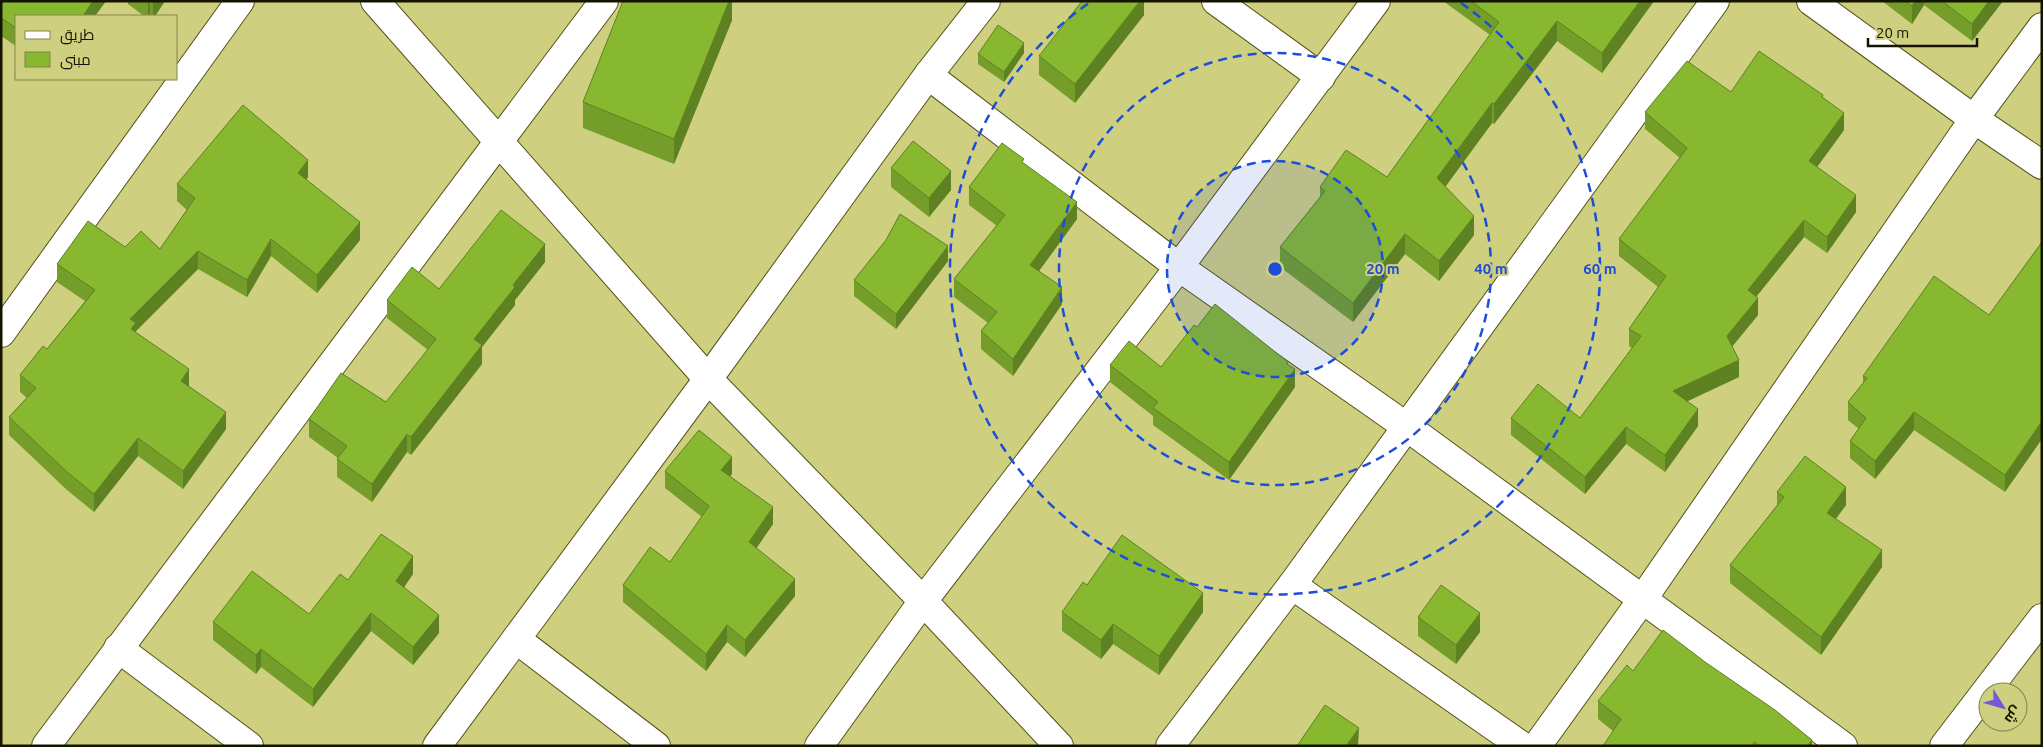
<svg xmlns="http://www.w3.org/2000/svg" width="2043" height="747" viewBox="0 0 2043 747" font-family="Ubuntu,Cairo,sans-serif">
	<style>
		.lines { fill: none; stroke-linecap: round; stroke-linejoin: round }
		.minor-casing { stroke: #565418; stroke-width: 30 }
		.minor { stroke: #fff; stroke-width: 28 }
		.wall { fill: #749e29 }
		.shaded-wall { fill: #5e8122 }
		.building { fill: #87b830; stroke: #5e8122 }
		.ring { fill: none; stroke: #1d4ed8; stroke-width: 2.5; stroke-dasharray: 9 6 }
		.centre { fill: #1d4ed8; stroke: #cfcf80; stroke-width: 2.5 }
		.ring-label { font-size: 15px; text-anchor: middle; font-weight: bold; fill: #1d4ed8; stroke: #cfcf80; stroke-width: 4; stroke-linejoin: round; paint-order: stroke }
	</style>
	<rect width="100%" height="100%" fill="#cfcf80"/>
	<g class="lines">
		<defs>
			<g id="minor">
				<path d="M 375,1 L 708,379 L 923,601 L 1059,746"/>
				<path d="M 1216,1 L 1321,77"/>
				<path d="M 1811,1 L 1974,119 L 2042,165"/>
				<path d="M 928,75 L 1179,267 L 1407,427 L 1843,746"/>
				<path d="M 1,333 L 240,1"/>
				<path d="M 1292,585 L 1522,746"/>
				<path d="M 516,639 L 656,746"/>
				<path d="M 118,648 L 249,746"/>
				<path d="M 46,746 L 604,1"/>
				<path d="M 437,746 L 708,379 L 928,75 L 986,1"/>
				<path d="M 819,746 L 923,601 L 1179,267 L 1376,1"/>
				<path d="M 1170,746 L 1292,585 L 1715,1"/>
				<path d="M 1537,746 L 1642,600 L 1974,119 L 2042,27"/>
				<path d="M 1944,746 L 2042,618"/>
			</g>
		</defs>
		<use href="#minor" class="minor-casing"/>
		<use href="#minor" class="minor"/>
	</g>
	<g class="wall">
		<path d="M 1,1 L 106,1 L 95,16 L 16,16 L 16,46 L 1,36 Z"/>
		<path d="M 128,1 L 165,1 L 155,16 L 144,16 L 128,4 Z"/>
		<path d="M 732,1 L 732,20 L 674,164 L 583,128 L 583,102 Z"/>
		<path d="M 1144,1 L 1144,15 L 1075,103 L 1039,75 L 1039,56 Z"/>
		<path d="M 1443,1 L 1654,1 L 1602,73 L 1557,41 L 1494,124 L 1492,123 L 1445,187 L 1474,235 L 1439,281 L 1405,254 L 1353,322 L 1280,267 L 1280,247 L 1320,197 L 1320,187 L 1387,177 L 1490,35 Z"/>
		<path d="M 1882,1 L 2003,1 L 1972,41 L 1924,5 L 1912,24 Z"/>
		<path d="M 1024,53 L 1004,82 L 978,64 L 978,54 Z"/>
		<path d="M 1731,92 L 1823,98 L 1844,130 L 1817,167 L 1856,212 L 1827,253 L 1804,237 L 1756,297 L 1758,315 L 1732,346 L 1739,377 L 1687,401 L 1698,426 L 1665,472 L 1626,444 L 1585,494 L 1511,435 L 1511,418 L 1580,418 L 1632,348 L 1629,346 L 1629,329 L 1658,287 L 1619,256 L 1619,239 L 1680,158 L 1645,129 L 1645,112 Z"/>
		<path d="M 1024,163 L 1077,219 L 1039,271 L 1062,304 L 1013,376 L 981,349 L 981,331 L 988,323 L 954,297 L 954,279 L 997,226 L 969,205 L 969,187 Z"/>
		<path d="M 891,168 L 951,190 L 929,217 L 891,187 Z"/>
		<path d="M 308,177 L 306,180 L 360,240 L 317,293 L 271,256 L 247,297 L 198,269 L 136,331 L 136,332 L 189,386 L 226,429 L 183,489 L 138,456 L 94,512 L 67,490 L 9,435 L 9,417 L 27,398 L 20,392 L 20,375 L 47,349 L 85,301 L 57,282 L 57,264 L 160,249 L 187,210 L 177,201 L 177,184 Z"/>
		<path d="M 2042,242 L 2005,492 L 1914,430 L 1875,479 L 1850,458 L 1850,441 L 1859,429 L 1848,420 L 1848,402 L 1863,383 L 1863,376 L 1989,315 Z"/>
		<path d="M 948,261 L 896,329 L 854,296 L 854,280 Z"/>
		<path d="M 545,262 L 515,300 L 515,305 L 482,347 L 482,364 L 411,455 L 407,452 L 372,502 L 337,477 L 337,459 L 338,458 L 309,437 L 309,419 L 386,402 L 428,350 L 387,318 L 387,300 L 439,289 Z"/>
		<path d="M 1197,327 L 1288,365 L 1295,387 L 1229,480 L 1153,425 L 1153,416 L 1110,382 L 1110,365 L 1161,367 Z"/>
		<path d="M 665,471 L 732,474 L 730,476 L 773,524 L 756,548 L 795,596 L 745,657 L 727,642 L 706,671 L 623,602 L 623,585 L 670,562 L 702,517 L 665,488 Z"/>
		<path d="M 1777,492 L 1846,505 L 1836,519 L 1882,567 L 1821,655 L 1730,583 L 1730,565 L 1777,505 Z"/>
		<path d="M 413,574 L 404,587 L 439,633 L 413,665 L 371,631 L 313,707 L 261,667 L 256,674 L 213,640 L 213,622 L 309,614 L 348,580 Z"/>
		<path d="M 1087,585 L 1203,612 L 1159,675 L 1113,644 L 1101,659 L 1062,631 L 1062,612 Z"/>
		<path d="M 1418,617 L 1480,632 L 1456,664 L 1418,636 Z"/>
		<path d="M 1633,671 L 1812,746 L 1603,746 L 1613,731 L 1598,719 L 1598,701 Z"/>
	</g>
	<g class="shaded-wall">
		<path d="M 93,1 L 106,1 L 95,16 L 83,16 Z"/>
		<rect x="148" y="1" width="2" height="15"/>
		<path d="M 153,1 L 165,1 L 155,16 L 153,16 Z"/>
		<path d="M 729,1 L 732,1 L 732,20 L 674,164 L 674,139 Z"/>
		<path d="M 1140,1 L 1144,1 L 1144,15 L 1075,103 L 1075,84 Z"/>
		<path d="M 1640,1 L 1654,1 L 1602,73 L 1602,53 Z"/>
		<path d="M 1915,1 L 1924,1 L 1924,5 L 1912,24 L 1912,6 Z"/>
		<path d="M 1989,1 L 2003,1 L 1972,41 L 1972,24 Z"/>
		<path d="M 1557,21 L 1557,41 L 1494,124 L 1494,104 Z"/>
		<path d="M 1024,43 L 1024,53 L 1004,82 L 1004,72 Z"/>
		<path d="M 1492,103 L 1492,123 L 1437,198 L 1437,178 Z"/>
		<path d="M 1844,113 L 1844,130 L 1809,178 L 1809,161 Z"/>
		<path d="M 308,160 L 308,177 L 298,191 L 298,173 Z"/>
		<path d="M 951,171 L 951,190 L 929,217 L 929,198 Z"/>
		<path d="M 1856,195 L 1856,212 L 1827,253 L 1827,237 Z"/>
		<path d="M 1077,202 L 1077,219 L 1030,283 L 1030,265 Z"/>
		<path d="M 1474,216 L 1474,235 L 1439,281 L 1439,261 Z"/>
		<path d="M 1804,220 L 1804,237 L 1748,307 L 1748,290 Z"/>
		<path d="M 360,222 L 360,240 L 317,293 L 317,275 Z"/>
		<path d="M 1405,234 L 1405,254 L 1353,322 L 1353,303 Z"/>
		<path d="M 271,239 L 271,256 L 247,297 L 247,280 Z"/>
		<path d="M 545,244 L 545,262 L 515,300 L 515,305 L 482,347 L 482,364 L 411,455 L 411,437 L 474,339 L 513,285 Z"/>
		<path d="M 948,246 L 948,261 L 896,329 L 896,314 Z"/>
		<path d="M 198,251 L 198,269 L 136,331 L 136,341 L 131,347 L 130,319 Z"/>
		<path d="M 1062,287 L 1062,304 L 1013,376 L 1013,359 Z"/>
		<path d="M 1758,298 L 1758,315 L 1727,353 L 1727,336 Z"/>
		<path d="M 1739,360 L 1739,377 L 1673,408 L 1673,391 Z"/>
		<path d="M 1288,362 L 1288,378 L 1295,369 L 1295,387 L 1229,480 L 1229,462 Z"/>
		<path d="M 189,369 L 189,387 L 181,381 Z"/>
		<path d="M 1698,409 L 1698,426 L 1665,472 L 1665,455 Z"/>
		<path d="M 226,412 L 226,429 L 183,489 L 183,471 Z"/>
		<path d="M 1914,412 L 1914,430 L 1875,479 L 1875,461 Z"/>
		<path d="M 2042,421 L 2042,439 L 2005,492 L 2005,475 Z"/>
		<path d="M 1626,427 L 1626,444 L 1585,494 L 1585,477 Z"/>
		<path d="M 407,434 L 407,452 L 372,502 L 372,484 Z"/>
		<path d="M 138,438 L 138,456 L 94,512 L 94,494 Z"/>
		<path d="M 732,457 L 732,474 L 721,487 L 721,470 Z"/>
		<path d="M 1846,487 L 1846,505 L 1827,530 L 1827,513 Z"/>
		<path d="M 773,507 L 773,524 L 749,559 L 749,542 Z"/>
		<path d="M 1882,550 L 1882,567 L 1821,655 L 1821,637 Z"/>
		<path d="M 413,556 L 413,574 L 396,599 L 396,581 Z"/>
		<path d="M 795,579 L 795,596 L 745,657 L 745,640 Z"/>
		<path d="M 1203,593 L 1203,612 L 1159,675 L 1159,656 Z"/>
		<path d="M 371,613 L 371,631 L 313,707 L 313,689 Z"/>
		<path d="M 1480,613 L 1480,632 L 1456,664 L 1456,645 Z"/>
		<path d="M 439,615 L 439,633 L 413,665 L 413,647 Z"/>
		<path d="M 1113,624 L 1113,644 L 1101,659 L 1101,640 Z"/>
		<path d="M 727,625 L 727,642 L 706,671 L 706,654 Z"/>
		<path d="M 261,649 L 261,667 L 256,674 L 256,655 Z"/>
		<path d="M 1359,728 L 1358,746 L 1346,746 Z"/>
		<path d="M 1812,740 L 1812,746 L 1807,746 Z"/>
	</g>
	<g class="building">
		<path d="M 1,1 L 93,1 L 83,16 L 16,16 L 16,28 L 1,18 Z"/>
		<path d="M 623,1 L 729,1 L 674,139 L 583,102 Z"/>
		<path d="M 1082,1 L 1140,1 L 1075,84 L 1039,56 Z"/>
		<path d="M 1471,1 L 1640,1 L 1602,53 L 1557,21 L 1494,104 L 1492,103 L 1437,178 L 1474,216 L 1439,261 L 1405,234 L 1353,303 L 1280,247 L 1325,191 L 1320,187 L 1346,150 L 1387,177 L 1499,22 Z"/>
		<path d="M 1905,1 L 1915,1 L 1912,6 Z"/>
		<path d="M 1942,1 L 1989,1 L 1972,24 Z"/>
		<path d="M 998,25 L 1024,43 L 1004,72 L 978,54 Z"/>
		<path d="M 1759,51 L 1823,95 L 1822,97 L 1844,113 L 1809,161 L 1856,195 L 1827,237 L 1804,220 L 1748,290 L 1758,298 L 1727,336 L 1739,360 L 1673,391 L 1698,409 L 1665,455 L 1626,427 L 1585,477 L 1511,418 L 1538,384 L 1580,418 L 1641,336 L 1629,329 L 1666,276 L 1619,239 L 1687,148 L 1645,112 L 1687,61 L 1731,92 Z"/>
		<path d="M 243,105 L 308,160 L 298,173 L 360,222 L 317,275 L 271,239 L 247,280 L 198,251 L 130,319 L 136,323 L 131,329 L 189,369 L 181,381 L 226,412 L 183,471 L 138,438 L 94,494 L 67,472 L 9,417 L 36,388 L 20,375 L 43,346 L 47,349 L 95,290 L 57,264 L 88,221 L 125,247 L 141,231 L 160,249 L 195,198 L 177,184 Z"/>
		<path d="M 913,141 L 951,171 L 929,198 L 891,168 Z"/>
		<path d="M 1002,143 L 1024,159 L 1022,162 L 1077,202 L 1030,265 L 1062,287 L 1013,359 L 981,331 L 997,312 L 954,279 L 1005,215 L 969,187 Z"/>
		<path d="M 501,210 L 545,244 L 513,285 L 515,287 L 474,339 L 482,345 L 411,437 L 407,434 L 372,484 L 337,459 L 347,446 L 309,419 L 341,373 L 386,402 L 436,339 L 387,300 L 412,267 L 439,289 Z"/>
		<path d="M 900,214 L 948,246 L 896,314 L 854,280 L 886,240 Z"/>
		<path d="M 2042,242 L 2042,421 L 2005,475 L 1914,412 L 1875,461 L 1850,441 L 1866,418 L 1848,402 L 1867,378 L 1863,376 L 1934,276 L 1989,315 Z"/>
		<path d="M 1215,304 L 1288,362 L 1287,364 L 1295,369 L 1229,462 L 1153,408 L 1158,402 L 1110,365 L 1129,341 L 1161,367 L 1194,325 L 1197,327 Z"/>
		<path d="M 699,430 L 732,457 L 721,470 L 773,507 L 749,542 L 795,579 L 745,640 L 727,625 L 706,654 L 623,585 L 650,547 L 670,562 L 709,506 L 665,471 Z"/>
		<path d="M 1805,456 L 1846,487 L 1827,513 L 1882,550 L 1821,637 L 1730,565 L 1784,497 L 1777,492 Z"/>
		<path d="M 381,534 L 413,556 L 396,581 L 439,615 L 413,647 L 371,613 L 313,689 L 261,649 L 256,655 L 213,622 L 252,571 L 309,614 L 340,574 L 348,580 Z"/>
		<path d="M 1122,535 L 1203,593 L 1159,656 L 1113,624 L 1101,640 L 1062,612 L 1083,582 L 1087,585 Z"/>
		<path d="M 1441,585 L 1480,613 L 1456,645 L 1418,617 Z"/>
		<path d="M 1663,630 L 1705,662 L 1775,710 L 1812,740 L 1807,746 L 1760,746 L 1754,742 L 1752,746 L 1603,746 L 1621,719 L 1598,701 L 1627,665 L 1633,671 Z"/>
		<path d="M 1325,705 L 1359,728 L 1346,746 L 1297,746 Z"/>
	</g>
	<circle cx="1275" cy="269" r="108" fill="#1d4ed8" fill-opacity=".12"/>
	<g class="ring">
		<circle cx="1275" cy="269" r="108"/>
		<circle cx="1275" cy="269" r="216"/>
		<path d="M1461 3A325 325 0 1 1 1089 3"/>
	</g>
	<circle cx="1275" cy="269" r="8" class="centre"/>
	<g class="ring-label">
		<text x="1383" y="274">20 m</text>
		<text x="1491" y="274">40 m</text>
		<text x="1600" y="274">60 m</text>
	</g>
	<rect width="2043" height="747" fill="none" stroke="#151400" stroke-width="5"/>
	<rect x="15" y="15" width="162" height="65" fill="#cfcf80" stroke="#85844d"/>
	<rect x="25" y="31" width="25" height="8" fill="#ffffff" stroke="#85844d"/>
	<text x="60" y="40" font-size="15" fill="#151400">طريق</text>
	<rect x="25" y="52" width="25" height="15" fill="#87b830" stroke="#85844d"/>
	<text x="60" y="65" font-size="15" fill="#151400">مبنى</text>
	<g transform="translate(2003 707) rotate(127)"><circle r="24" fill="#cfcf80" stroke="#85844d"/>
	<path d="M0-4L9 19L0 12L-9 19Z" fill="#715ad4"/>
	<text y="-8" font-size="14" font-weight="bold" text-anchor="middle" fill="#151400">ش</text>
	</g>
	<path d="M1868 38v8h109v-8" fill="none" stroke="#151400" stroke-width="2.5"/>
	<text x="1876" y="38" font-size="15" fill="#151400" stroke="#cfcf80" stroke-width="4" paint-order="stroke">20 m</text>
</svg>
